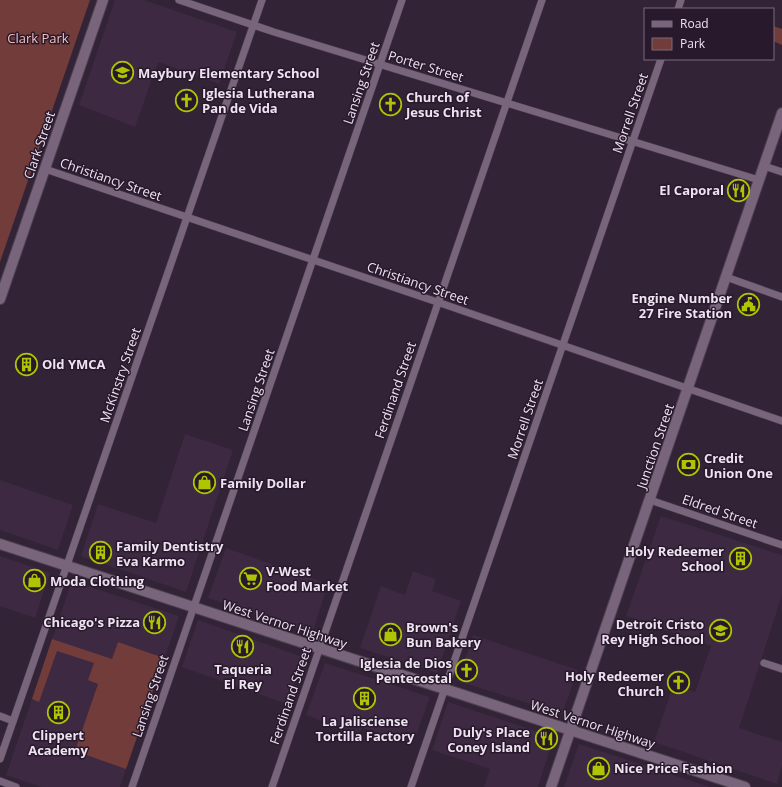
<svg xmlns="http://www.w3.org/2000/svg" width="782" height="787" viewBox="0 0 782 787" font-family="'Open Sans',sans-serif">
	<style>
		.built { fill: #3d2942 }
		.green { fill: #713c3a }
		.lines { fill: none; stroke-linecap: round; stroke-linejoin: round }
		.street-casing { stroke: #4d3f50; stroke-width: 8 }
		.secondary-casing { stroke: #4d3f50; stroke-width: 12 }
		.street { stroke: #78657c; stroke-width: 7 }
		.secondary { stroke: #78657c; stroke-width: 10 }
		.labels { text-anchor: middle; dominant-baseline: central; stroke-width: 3; stroke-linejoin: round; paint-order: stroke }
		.park-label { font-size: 13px; fill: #f6c1bd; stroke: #29192c }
		.street-label { font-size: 13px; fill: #eee3f0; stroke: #29192c }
		.poi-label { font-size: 13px; font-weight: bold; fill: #eee3f0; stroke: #29192c; text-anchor: start }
	</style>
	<rect width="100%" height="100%" fill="#332336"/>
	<g class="built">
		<path d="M 115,0 L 144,0 L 237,32 L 219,84 L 158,62 L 135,127 L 79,105 Z"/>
		<path d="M 185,434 L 233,450 L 186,592 L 81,556 L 98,504 L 156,523 Z"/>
		<path d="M 0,480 L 73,505 L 58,550 L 0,530 Z"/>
		<path d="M 661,516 L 782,555 L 782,595 L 739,728 L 782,742 L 782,765 L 777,784 L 654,742 L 673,686 L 678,688 L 679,686 L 695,692 L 711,646 L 626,616 Z"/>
		<path d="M 226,548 L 328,584 L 312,634 L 208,598 Z"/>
		<path d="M 0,556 L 50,573 L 35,618 L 0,606 Z"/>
		<path d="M 413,571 L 436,579 L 432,591 L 461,601 L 437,673 L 360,648 L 381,586 L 405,595 Z"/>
		<path d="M 72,581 L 179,616 L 120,787 L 41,787 L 6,775 Z"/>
		<path d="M 198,620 L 303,657 L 287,704 L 182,667 Z"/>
		<path d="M 473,635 L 578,670 L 562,714 L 458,681 Z"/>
		<path d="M 325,663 L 430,697 L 413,743 L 362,728 L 359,735 L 306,715 Z"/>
		<path d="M 448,702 L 554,737 L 538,787 L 484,787 L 490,769 L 432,750 Z"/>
		<path d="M 579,744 L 710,787 L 564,787 Z"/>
	</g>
	<g class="green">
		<path d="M 0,0 L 90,0 L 0,262 Z"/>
		<path d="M 773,26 L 782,29 L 782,45 L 773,41 Z"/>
		<path d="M 52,639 L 112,659 L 118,642 L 164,658 L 126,769 L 75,751 L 98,684 L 88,680 L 94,663 L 57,651 L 39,702 L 32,699 Z"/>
	</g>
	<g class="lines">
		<defs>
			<g id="street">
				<path d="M 179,0 L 274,32 L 759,180"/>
				<path d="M 678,9 L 681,0"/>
				<path d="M 764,166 L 782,172"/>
				<path d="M 45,169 L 446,305 L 782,421"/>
				<path d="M 726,277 L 782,297"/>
				<path d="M 650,500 L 782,545"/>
				<path d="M 764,663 L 782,669"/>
				<path d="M 0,716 L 13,721"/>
				<path d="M 0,759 L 262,0"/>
				<path d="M 0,781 L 16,787"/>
				<path d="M 132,787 L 402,0"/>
				<path d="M 272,787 L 542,0"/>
				<path d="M 411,787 L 661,59"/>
			</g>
			<g id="secondary">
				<path d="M 0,299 L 103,0"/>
				<path d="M 0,544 L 745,787"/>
				<path d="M 551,787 L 782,113"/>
			</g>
		</defs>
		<use href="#street" class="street-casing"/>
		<use href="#secondary" class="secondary-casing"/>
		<use href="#street" class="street"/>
		<use href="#secondary" class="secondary"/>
	</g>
	<defs>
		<symbol id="school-ring" viewBox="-11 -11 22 22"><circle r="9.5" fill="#29192c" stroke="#afc504" stroke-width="1.5"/><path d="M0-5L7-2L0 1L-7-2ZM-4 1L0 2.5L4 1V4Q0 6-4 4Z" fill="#afc504"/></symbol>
		<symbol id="church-ring" viewBox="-11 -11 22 22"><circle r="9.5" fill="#29192c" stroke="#afc504" stroke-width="1.5"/><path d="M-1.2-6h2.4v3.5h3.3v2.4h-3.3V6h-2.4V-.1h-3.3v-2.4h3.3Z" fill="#afc504"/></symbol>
		<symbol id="restaurant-ring" viewBox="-11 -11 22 22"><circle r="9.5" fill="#29192c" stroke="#afc504" stroke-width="1.5"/><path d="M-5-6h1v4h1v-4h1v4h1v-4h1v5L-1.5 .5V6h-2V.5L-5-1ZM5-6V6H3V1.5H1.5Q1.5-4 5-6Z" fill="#afc504"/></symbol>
		<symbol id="civic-ring" viewBox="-11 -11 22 22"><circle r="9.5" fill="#29192c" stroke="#afc504" stroke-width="1.5"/><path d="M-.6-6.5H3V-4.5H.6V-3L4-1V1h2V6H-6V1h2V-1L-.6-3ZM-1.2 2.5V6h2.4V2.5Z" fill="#afc504"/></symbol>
		<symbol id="building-ring" viewBox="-11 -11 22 22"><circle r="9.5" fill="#29192c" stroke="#afc504" stroke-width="1.5"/><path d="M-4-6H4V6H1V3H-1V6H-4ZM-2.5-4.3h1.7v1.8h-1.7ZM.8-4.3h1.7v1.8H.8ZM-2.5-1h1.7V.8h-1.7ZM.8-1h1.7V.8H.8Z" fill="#afc504"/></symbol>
		<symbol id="bank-ring" viewBox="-11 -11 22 22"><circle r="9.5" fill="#29192c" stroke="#afc504" stroke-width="1.5"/><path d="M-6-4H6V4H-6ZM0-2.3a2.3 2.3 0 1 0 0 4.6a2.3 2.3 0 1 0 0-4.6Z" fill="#afc504"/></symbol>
		<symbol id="shop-ring" viewBox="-11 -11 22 22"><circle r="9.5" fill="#29192c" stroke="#afc504" stroke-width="1.5"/><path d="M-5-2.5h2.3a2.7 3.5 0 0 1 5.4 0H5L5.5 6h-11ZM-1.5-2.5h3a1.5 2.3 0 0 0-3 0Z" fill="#afc504"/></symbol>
		<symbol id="supermarket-ring" viewBox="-11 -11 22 22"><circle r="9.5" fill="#29192c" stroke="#afc504" stroke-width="1.5"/><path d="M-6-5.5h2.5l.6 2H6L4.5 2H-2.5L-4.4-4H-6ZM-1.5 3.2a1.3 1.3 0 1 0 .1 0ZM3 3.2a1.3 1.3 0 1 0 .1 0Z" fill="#afc504"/></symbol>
	</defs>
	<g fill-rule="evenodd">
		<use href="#school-ring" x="110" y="60" width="25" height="25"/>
		<use href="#church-ring" x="174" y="88" width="25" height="25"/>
		<use href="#church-ring" x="378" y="92" width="25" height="25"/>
		<use href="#restaurant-ring" x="726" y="178" width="25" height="25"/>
		<use href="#civic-ring" x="736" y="292" width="25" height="25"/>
		<use href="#building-ring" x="14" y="352" width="25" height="25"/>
		<use href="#bank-ring" x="676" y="452" width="25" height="25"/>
		<use href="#shop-ring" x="192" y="470" width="25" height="25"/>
		<use href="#building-ring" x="88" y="540" width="25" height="25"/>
		<use href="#building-ring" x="728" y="546" width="25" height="25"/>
		<use href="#supermarket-ring" x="238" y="566" width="25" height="25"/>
		<use href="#shop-ring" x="22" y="568" width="25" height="25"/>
		<use href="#restaurant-ring" x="142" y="610" width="25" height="25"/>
		<use href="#school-ring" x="708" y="618" width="25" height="25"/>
		<use href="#shop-ring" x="378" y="622" width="25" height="25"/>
		<use href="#restaurant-ring" x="230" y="634" width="25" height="25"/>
		<use href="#church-ring" x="454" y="658" width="25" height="25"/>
		<use href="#church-ring" x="666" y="670" width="25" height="25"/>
		<use href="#building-ring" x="352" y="686" width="25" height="25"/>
		<use href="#building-ring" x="46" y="700" width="25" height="25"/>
		<use href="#restaurant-ring" x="534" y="726" width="25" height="25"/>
		<use href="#shop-ring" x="586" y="756" width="25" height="25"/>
	</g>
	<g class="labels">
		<g class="park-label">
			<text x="38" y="38">Clark Park</text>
		</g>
		<g class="street-label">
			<text transform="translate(426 66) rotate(17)">Porter Street</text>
			<text transform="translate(361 83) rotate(-71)">Lansing Street</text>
			<text transform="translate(630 113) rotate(-71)">Morrell Street</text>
			<text transform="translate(39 145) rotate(-71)">Clark Street</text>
			<text transform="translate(111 179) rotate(19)">Christiancy Street</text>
			<text transform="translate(418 283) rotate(19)">Christiancy Street</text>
			<text transform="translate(120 375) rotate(-71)">McKinstry Street</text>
			<text transform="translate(256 390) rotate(-71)">Lansing Street</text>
			<text transform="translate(395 390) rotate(-71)">Ferdinand Street</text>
			<text transform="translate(525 419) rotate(-71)">Morrell Street</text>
			<text transform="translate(655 446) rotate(-71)">Junction Street</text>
			<text transform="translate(720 511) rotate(19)">Eldred Street</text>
			<text transform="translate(285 624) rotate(18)">West Vernor Highway</text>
			<text transform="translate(150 696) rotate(-71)">Lansing Street</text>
			<text transform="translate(290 696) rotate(-71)">Ferdinand Street</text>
			<text transform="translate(593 724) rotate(18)">West Vernor Highway</text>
		</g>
		<g class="poi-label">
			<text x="138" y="73">Maybury Elementary School</text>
			<text x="202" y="93">Iglesia Lutherana<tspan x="202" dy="15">Pan de Vida</tspan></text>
			<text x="406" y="97">Church of<tspan x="406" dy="15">Jesus Christ</tspan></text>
			<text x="724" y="190" text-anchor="end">El Caporal</text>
			<text x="732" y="298" text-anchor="end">Engine Number<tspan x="732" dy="15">27 Fire Station</tspan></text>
			<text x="42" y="364">Old YMCA</text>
			<text x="704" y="458">Credit<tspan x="704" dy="15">Union One</tspan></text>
			<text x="220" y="483">Family Dollar</text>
			<text x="116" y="546">Family Dentistry<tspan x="116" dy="15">Eva Karmo</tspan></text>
			<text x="724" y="551" text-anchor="end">Holy Redeemer<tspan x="724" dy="15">School</tspan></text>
			<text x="266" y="571">V-West<tspan x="266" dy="15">Food Market</tspan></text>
			<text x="50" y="581">Moda Clothing</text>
			<text x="140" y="622" text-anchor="end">Chicago's Pizza</text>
			<text x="704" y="624" text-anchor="end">Detroit Cristo<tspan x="704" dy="15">Rey High School</tspan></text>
			<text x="406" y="627">Brown's<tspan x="406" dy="15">Bun Bakery</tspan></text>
			<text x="452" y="663" text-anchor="end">Iglesia de Dios<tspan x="452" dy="15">Pentecostal</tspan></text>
			<text x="243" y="669" text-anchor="middle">Taqueria<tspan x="243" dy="15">El Rey</tspan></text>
			<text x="664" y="676" text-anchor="end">Holy Redeemer<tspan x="664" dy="15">Church</tspan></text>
			<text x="365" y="721" text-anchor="middle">La Jalisciense<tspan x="365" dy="15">Tortilla Factory</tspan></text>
			<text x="530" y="732" text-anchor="end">Duly's Place<tspan x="530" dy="15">Coney Island</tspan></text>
			<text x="58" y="735" text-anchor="middle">Clippert<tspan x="58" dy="15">Academy</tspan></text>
			<text x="614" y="768">Nice Price Fashion</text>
		</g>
	</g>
	<rect x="644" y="8" width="130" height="52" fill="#29192c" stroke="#786a7a"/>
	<rect x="652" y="21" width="20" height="6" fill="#78657c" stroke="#786a7a"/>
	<text x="680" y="28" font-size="12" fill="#eee3f0">Road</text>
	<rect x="652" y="38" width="20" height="12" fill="#713c3a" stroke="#786a7a"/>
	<text x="680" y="48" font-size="12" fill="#eee3f0">Park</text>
</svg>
